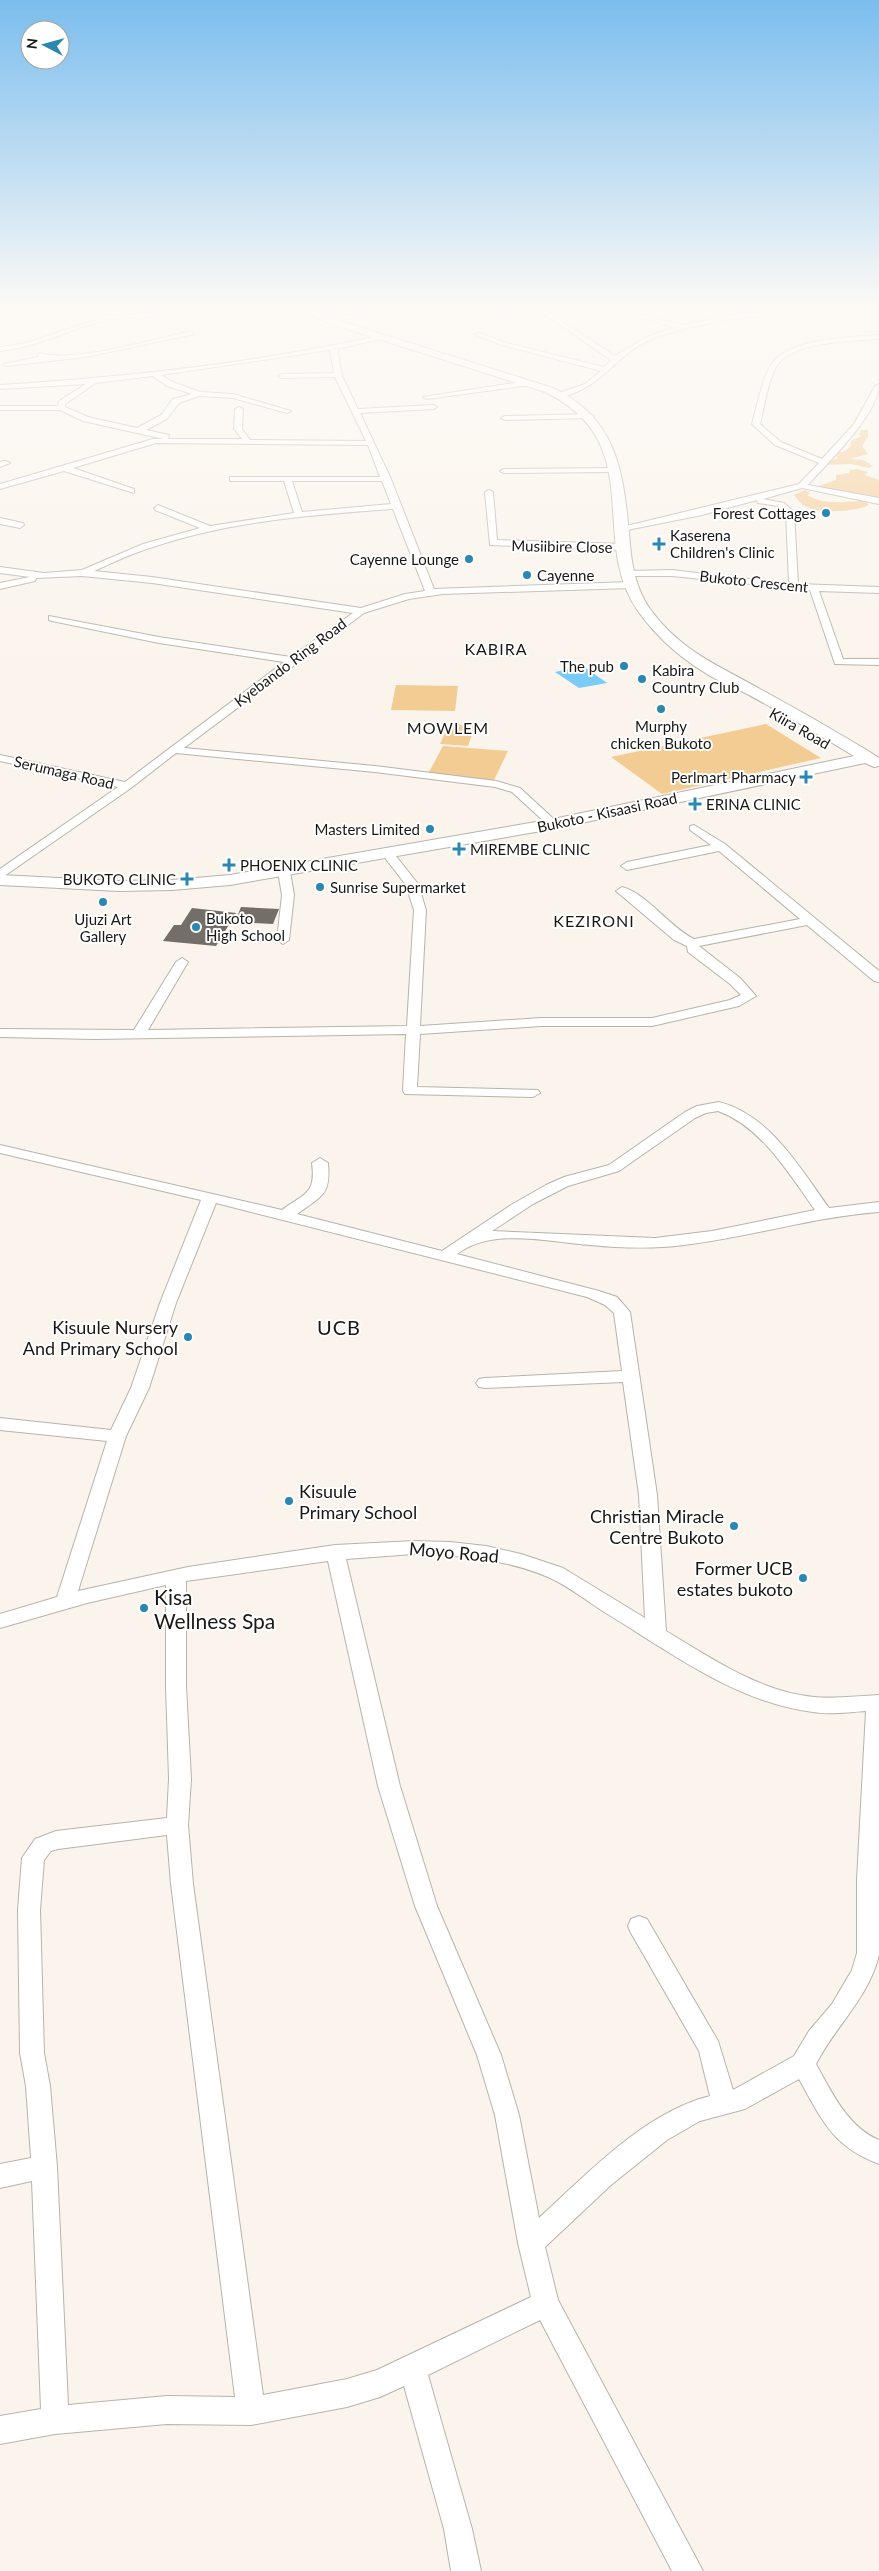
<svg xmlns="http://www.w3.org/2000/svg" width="879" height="2571" viewBox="0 0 879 2571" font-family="Lato,sans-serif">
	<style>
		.green { fill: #f3cc94 }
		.water { fill: #79cbf8 }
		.building { fill: #736e67 }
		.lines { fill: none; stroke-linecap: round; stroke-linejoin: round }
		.minor-casing { stroke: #b8b3ab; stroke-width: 2 }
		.tertiary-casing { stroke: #b8b3ab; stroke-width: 2 }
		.secondary-casing { stroke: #b8b3ab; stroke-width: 2 }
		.minor { fill: #fff; fill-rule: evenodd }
		.tertiary { fill: #fff; fill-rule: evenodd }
		.secondary { fill: #fff; fill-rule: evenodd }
		.poi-dot { fill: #2987b3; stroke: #fff; stroke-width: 2 }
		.labels { text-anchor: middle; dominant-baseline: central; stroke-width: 4; stroke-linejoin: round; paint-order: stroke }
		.far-poi-label { font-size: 15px; fill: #1a1815; stroke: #fff; text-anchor: start }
		.far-street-label { font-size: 15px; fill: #1a1815; stroke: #fff }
		.far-neighbourhood-label { font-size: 16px; letter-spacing: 1px; fill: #1a1815; stroke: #fff }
		.far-quarter-label { font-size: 16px; letter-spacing: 1px; fill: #1a1815; stroke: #fff }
		.poi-label { font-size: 18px; fill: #1a1815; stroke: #fff; text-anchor: end }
		.street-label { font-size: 18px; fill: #1a1815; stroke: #fff }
		.quarter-label { font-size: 20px; letter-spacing: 1px; fill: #1a1815; stroke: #fff }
		.near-poi-label { font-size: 21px; fill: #1a1815; stroke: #fff; text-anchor: start }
	</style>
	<rect width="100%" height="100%" fill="#faf4ec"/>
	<g class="green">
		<path d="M 861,430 L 868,430 L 868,437 L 862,446 L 868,454 L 850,459 L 863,460 L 873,466 L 869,468 L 851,464 L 824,465 L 828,460 L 838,459 L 835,453 L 845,451 L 850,447 L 851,441 L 861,436 L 859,434 Z"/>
		<path d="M 857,469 L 868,472 L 865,475 L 879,480 L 879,501 L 816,487 L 836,480 L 836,475 L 849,473 L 850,470 Z"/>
		<path d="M 805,490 L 810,493 L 807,495 C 826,506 844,501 865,501 L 869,505 C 855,512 815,515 802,504 C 799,502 797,498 794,495 Z"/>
		<path d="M 396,685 L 458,686 L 455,711 L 391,710 Z"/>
		<path d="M 449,724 L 475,726 L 468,746 L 440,744 Z"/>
		<path d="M 766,724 L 821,758 L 662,794 L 611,757 Z"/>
		<path d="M 443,746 L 508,751 L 494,780 L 428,774 Z"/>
	</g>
	<g class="water">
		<path d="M 505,645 L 517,655 L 507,657 L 500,652 L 487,655 L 480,650 Z"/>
		<path d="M 583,666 L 607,683 L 579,688 L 555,672 Z"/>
	</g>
	<g class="building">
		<path d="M 241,907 L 279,909 L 273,924 L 235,922 Z"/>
		<path d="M 192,908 L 236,913 L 216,946 L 163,941 L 174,925 L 181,925 Z"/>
	</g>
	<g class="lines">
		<defs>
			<g id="minor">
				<path d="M 168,311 C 152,322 130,316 111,319 C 73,327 39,347 0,351 L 0,347 L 26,343 L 108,316 Z"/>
				<path d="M 540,311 L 546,311 L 615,356 L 647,337 L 675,327 L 614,311 L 625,311 L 682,325 L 749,313 L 789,311 C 779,317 760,316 748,317 C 716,322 682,327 652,339 C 614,355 605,386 562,397 L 559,393 L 585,384 L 601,371 L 499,344 L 474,334 L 479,333 L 503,342 L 604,367 L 611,360 Z"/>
				<path d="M 192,331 L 194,334 L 86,357 L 6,366 L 3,364 L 39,357 L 37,355 L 40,353 C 75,363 154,339 192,331 Z"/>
				<path d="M 383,335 L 385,338 L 337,349 L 342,376 L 358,409 L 433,405 L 437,407 L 433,409 L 360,413 L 391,479 L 434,589 L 631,582 L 636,585 L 631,588 L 443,594 L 409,599 L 364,613 L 184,748 L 375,766 L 496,781 L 520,788 L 557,822 L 557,826 L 549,826 L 512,792 L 495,787 L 375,772 L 176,753 L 131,788 L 0,879 L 0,869 L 118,787 L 0,761 L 0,755 L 125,782 L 284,662 L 159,643 L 52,621 L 49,620 L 49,616 L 159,637 L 291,657 L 353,613 L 152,583 L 82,576 L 36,578 L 35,581 L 0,589 L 0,583 L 30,577 L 0,573 L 0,567 L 44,573 L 82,570 L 143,544 L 200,528 L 155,510 L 154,508 L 158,505 L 210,526 L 294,513 L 284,481 L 230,481 L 230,477 L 380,477 L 368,445 L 156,443 L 73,468 L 134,489 L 134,493 L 64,471 L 0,489 L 0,484 L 153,439 L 164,439 L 83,421 L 60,410 L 0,410 L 0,406 L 58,406 L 59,401 L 86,384 L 0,389 L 0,385 C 128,377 257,363 383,335 ZM 330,350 L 334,373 L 282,374 L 278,376 L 282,378 L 335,377 L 366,441 L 250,440 L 242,429 L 243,409 L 239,407 L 235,409 L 234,429 L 242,439 L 168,439 L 169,435 L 146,430 L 167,419 L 179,403 L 199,396 L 233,398 L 287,413 L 291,411 L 233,394 L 200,392 L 173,382 L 161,375 ZM 153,376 L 167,386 L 192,394 L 173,399 L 161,415 L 137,428 L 88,417 L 65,407 L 65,404 L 96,383 ZM 292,481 L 382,481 L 391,504 L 302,512 ZM 393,509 L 425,591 L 405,594 L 361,608 L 152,577 L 94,571 C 112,563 130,554 150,548 C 228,521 311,515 393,509 Z"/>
				<path d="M 879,335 L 879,339 C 852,341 792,341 776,367 C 768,381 764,408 760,424 L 781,442 L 822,459 L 854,424 L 875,386 L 879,384 C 879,414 828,462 808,485 L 879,498 L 879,504 L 802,488 L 763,499 L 784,503 L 794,512 L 798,584 L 879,587 L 879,593 L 819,591 L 843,659 L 879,659 L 879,665 L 835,664 L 810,590 L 672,576 L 626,576 L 626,572 L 629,571 L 672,570 L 789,584 L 786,512 L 778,506 L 758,503 L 757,500 L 702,515 L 622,531 L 618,528 L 799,484 L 819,463 L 775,445 L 752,424 C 756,410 763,376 771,365 C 791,337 847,338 879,335 Z"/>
				<path d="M 527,381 L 530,385 L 427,399 L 423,397 Z"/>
				<path d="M 590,414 L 594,416 L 593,418 L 505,420 L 501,418 L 505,416 Z"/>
				<path d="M 3,461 L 6,461 L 10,463 L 0,467 L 0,462 Z"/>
				<path d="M 614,468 L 617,468 L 617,472 L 504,473 L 500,471 L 504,469 Z"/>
				<path d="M 489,490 L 493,492 L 497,540 L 623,544 L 627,547 L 623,550 L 490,545 L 485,492 Z"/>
				<path d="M 0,518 L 23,523 L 24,525 L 20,528 L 0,524 Z"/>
				<path d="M 694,825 L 725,844 L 879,971 L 879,982 L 874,981 L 807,925 L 699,946 L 740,978 L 756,996 L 739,1006 L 652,1026 L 541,1026 L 420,1034 L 417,1087 L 538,1090 L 540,1093 L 533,1097 L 405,1094 L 403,1091 L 406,1034 L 95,1039 L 0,1037 L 0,1029 L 134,1030 L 176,962 L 182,958 L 188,962 L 148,1030 L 407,1026 L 414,910 L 406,885 L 382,854 L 388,850 L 392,851 L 418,884 L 426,910 L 420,1026 L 541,1018 L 652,1018 L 730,1000 L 741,995 L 730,984 L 688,952 L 687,946 L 674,940 L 616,891 L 622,887 C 648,894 669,927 694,939 L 800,919 L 719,851 L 627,870 L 621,866 L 627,862 L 711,845 L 690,830 L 690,826 Z"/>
				<path d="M 284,868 L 290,872 L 294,895 L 289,940 L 283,944 L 277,940 L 282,895 L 278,872 Z"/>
				<path d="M 719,1102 C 770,1115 800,1168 829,1208 L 879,1202 L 879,1212 C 813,1217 750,1237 684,1245 C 653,1249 621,1248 590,1245 C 549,1242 492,1227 457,1254 L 599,1291 L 617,1297 L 630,1312 L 657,1495 L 666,1631 C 711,1658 760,1692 814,1697 C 835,1699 858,1696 879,1695 L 879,1955 C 868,1999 836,2025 816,2064 C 831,2091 848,2128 879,2140 L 879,2164 C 832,2146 822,2120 799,2079 L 745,2109 L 700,2121 L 667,2140 L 611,2185 L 545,2247 L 558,2300 L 703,2571 L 672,2571 L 540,2320 L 428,2375 L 472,2529 L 481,2571 L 451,2571 L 444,2529 L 404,2386 L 380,2397 L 347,2407 L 251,2425 L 167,2424 L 55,2434 L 0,2444 L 0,2416 L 41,2409 L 32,2181 L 0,2188 L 0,2164 L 31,2158 L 26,2086 L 20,2053 L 18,1910 L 22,1858 L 35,1839 L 56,1831 L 167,1818 L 169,1779 L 166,1686 L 166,1585 L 87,1603 L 0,1628 L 0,1614 L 57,1597 L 107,1441 L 0,1430 L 0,1418 L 111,1430 L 131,1388 L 160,1303 L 201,1200 L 0,1153 L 0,1145 L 282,1210 C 305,1193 316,1194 312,1163 L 320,1158 L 328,1163 C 331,1196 321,1196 297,1214 L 442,1251 L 511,1205 L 546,1185 L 564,1177 L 609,1165 L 685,1112 L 697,1106 ZM 718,1111 C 762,1127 789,1174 815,1210 L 712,1231 L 655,1238 L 492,1231 L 533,1204 L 568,1186 L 619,1171 L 695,1118 L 706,1113 ZM 216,1203 L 587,1297 L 605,1305 L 614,1313 L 622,1371 L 485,1378 L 479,1379 L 476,1383 L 479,1387 L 485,1388 L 623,1382 L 639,1495 L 645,1618 L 563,1568 L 521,1554 L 486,1546 L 450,1542 L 414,1541 L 335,1545 L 188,1567 L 78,1591 L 126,1436 L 149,1388 L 176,1303 ZM 414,1554 C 460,1555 505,1559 548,1577 C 569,1586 589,1603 609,1615 C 673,1654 738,1703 813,1712 C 830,1715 849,1712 866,1711 L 857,1880 L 857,1953 L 852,1970 L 832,2004 L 809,2031 L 794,2056 L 733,2090 L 718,2041 L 647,1919 L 639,1916 L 631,1919 L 628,1926 L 631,1933 L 699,2051 L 710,2096 C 645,2112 587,2174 539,2218 L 519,2115 L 501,2055 L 437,1906 L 400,1786 L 346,1559 ZM 328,1561 L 378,1786 L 415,1906 L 477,2055 L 495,2115 L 518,2243 L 531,2297 L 377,2370 L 347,2379 L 263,2395 L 193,1884 L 188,1825 L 191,1779 L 186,1686 L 186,1581 ZM 167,1835 L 171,1884 L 235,2397 L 167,2396 L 68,2405 L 57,2167 L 50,2086 L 44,2053 L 40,1910 L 44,1860 L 51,1851 L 58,1849 Z"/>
			</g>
			<path id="tertiary" d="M 373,311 L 394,311 L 328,322 L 324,320 Z"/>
			<path id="secondary" d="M 304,311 L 317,311 L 331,318 L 553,388 C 616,418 623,469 629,533 C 631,560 634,586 650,609 C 682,652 716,664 760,689 C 795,708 830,728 865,749 L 879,758 L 879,766 L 874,767 L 865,763 L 553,829 L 230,885 L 172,890 L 119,891 L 0,885 L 0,875 L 119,881 L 172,880 L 230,875 L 553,819 L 854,756 C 819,735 784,714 749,695 C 740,690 730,687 721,682 C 689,665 659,641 638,611 C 587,538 650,443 545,392 L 325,322 Z"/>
		</defs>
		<use href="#minor" class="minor-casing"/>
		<use href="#tertiary" class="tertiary-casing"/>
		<use href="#secondary" class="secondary-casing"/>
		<use href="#minor" class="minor"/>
		<use href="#tertiary" class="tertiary"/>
		<use href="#secondary" class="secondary"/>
	</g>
	<linearGradient id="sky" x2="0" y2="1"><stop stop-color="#7bbdee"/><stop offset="0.46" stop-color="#fdfaf6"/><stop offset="1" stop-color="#fdfaf6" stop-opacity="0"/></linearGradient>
	<rect width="879" height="671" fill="url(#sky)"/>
	<g class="poi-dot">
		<circle cx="826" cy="513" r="5"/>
		<path d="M656.5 536.5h5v5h5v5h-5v5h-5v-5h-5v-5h5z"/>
		<circle cx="469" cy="559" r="5"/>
		<circle cx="527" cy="575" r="5"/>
		<circle cx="624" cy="666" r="5"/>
		<circle cx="642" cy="679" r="5"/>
		<circle cx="661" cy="709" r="5"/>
		<path d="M803.5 769.5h5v5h5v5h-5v5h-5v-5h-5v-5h5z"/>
		<path d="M692.5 796.5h5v5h5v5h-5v5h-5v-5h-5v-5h5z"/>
		<circle cx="430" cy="829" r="5"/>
		<path d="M456.5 841.5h5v5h5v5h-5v5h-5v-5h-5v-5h5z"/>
		<path d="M226.5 857.5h5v5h5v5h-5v5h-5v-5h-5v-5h5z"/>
		<path d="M184.5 871.5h5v5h5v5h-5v5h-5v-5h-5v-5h5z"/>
		<circle cx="320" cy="887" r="5"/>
		<circle cx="103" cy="902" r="5"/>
		<circle cx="196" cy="927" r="5"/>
		<circle cx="188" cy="1337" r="5"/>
		<circle cx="289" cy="1501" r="5"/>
		<circle cx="734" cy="1526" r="5"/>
		<circle cx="803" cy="1578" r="5"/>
		<circle cx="144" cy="1608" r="5"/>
	</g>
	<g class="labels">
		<g class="far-poi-label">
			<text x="816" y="513" text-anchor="end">Forest Cottages</text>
			<text x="670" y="535">Kaserena<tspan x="670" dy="17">Children's Clinic</tspan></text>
			<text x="459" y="559" text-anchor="end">Cayenne Lounge</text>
			<text x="537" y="575">Cayenne</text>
			<text x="614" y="666" text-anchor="end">The pub</text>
			<text x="652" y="670">Kabira<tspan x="652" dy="17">Country Club</tspan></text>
			<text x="661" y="726" text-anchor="middle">Murphy<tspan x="661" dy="17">chicken Bukoto</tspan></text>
			<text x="796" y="777" text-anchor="end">Perlmart Pharmacy</text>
			<text x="706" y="804">ERINA CLINIC</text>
			<text x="420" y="829" text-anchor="end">Masters Limited</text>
			<text x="470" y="849">MIREMBE CLINIC</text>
			<text x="240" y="865">PHOENIX CLINIC</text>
			<text x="176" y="879" text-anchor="end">BUKOTO CLINIC</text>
			<text x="330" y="887">Sunrise Supermarket</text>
			<text x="206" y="918">Bukoto<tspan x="206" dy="17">High School</tspan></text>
			<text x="103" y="919" text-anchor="middle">Ujuzi Art<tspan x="103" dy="17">Gallery</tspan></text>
		</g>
		<g class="far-street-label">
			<text transform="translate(562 546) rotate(1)">Musiibire Close</text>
			<text transform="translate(754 581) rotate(6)">Bukoto Crescent</text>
			<text transform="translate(290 662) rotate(-37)">Kyebando Ring Road</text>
			<text transform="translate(800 728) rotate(30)">Kiira Road</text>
			<text transform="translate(64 772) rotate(13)">Serumaga Road</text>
			<text transform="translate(607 812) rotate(-12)">Bukoto - Kisaasi Road</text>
		</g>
		<g class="far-neighbourhood-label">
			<text x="496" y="648">KABIRA</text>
		</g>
		<g class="far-quarter-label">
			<text x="448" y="727">MOWLEM</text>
			<text x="594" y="920">KEZIRONI</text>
		</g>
		<g class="poi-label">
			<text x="178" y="1327">Kisuule Nursery<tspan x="178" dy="21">And Primary School</tspan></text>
			<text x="299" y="1491" text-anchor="start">Kisuule<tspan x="299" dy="21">Primary School</tspan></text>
			<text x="724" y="1516">Christian Miracle<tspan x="724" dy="21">Centre Bukoto</tspan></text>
			<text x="793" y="1568">Former UCB<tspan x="793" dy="21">estates bukoto</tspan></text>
		</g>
		<g class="street-label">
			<text transform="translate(454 1552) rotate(5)">Moyo Road</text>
		</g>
		<g class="quarter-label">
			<text x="339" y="1327">UCB</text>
		</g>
		<g class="near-poi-label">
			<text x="154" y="1596">Kisa<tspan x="154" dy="24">Wellness Spa</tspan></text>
		</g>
	</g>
	<g transform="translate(45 45) rotate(276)"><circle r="24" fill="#ffffff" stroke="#a3a3a1"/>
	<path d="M0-4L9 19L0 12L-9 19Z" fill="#2987b3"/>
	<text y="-8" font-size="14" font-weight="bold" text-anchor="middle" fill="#1a1815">N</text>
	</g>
</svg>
